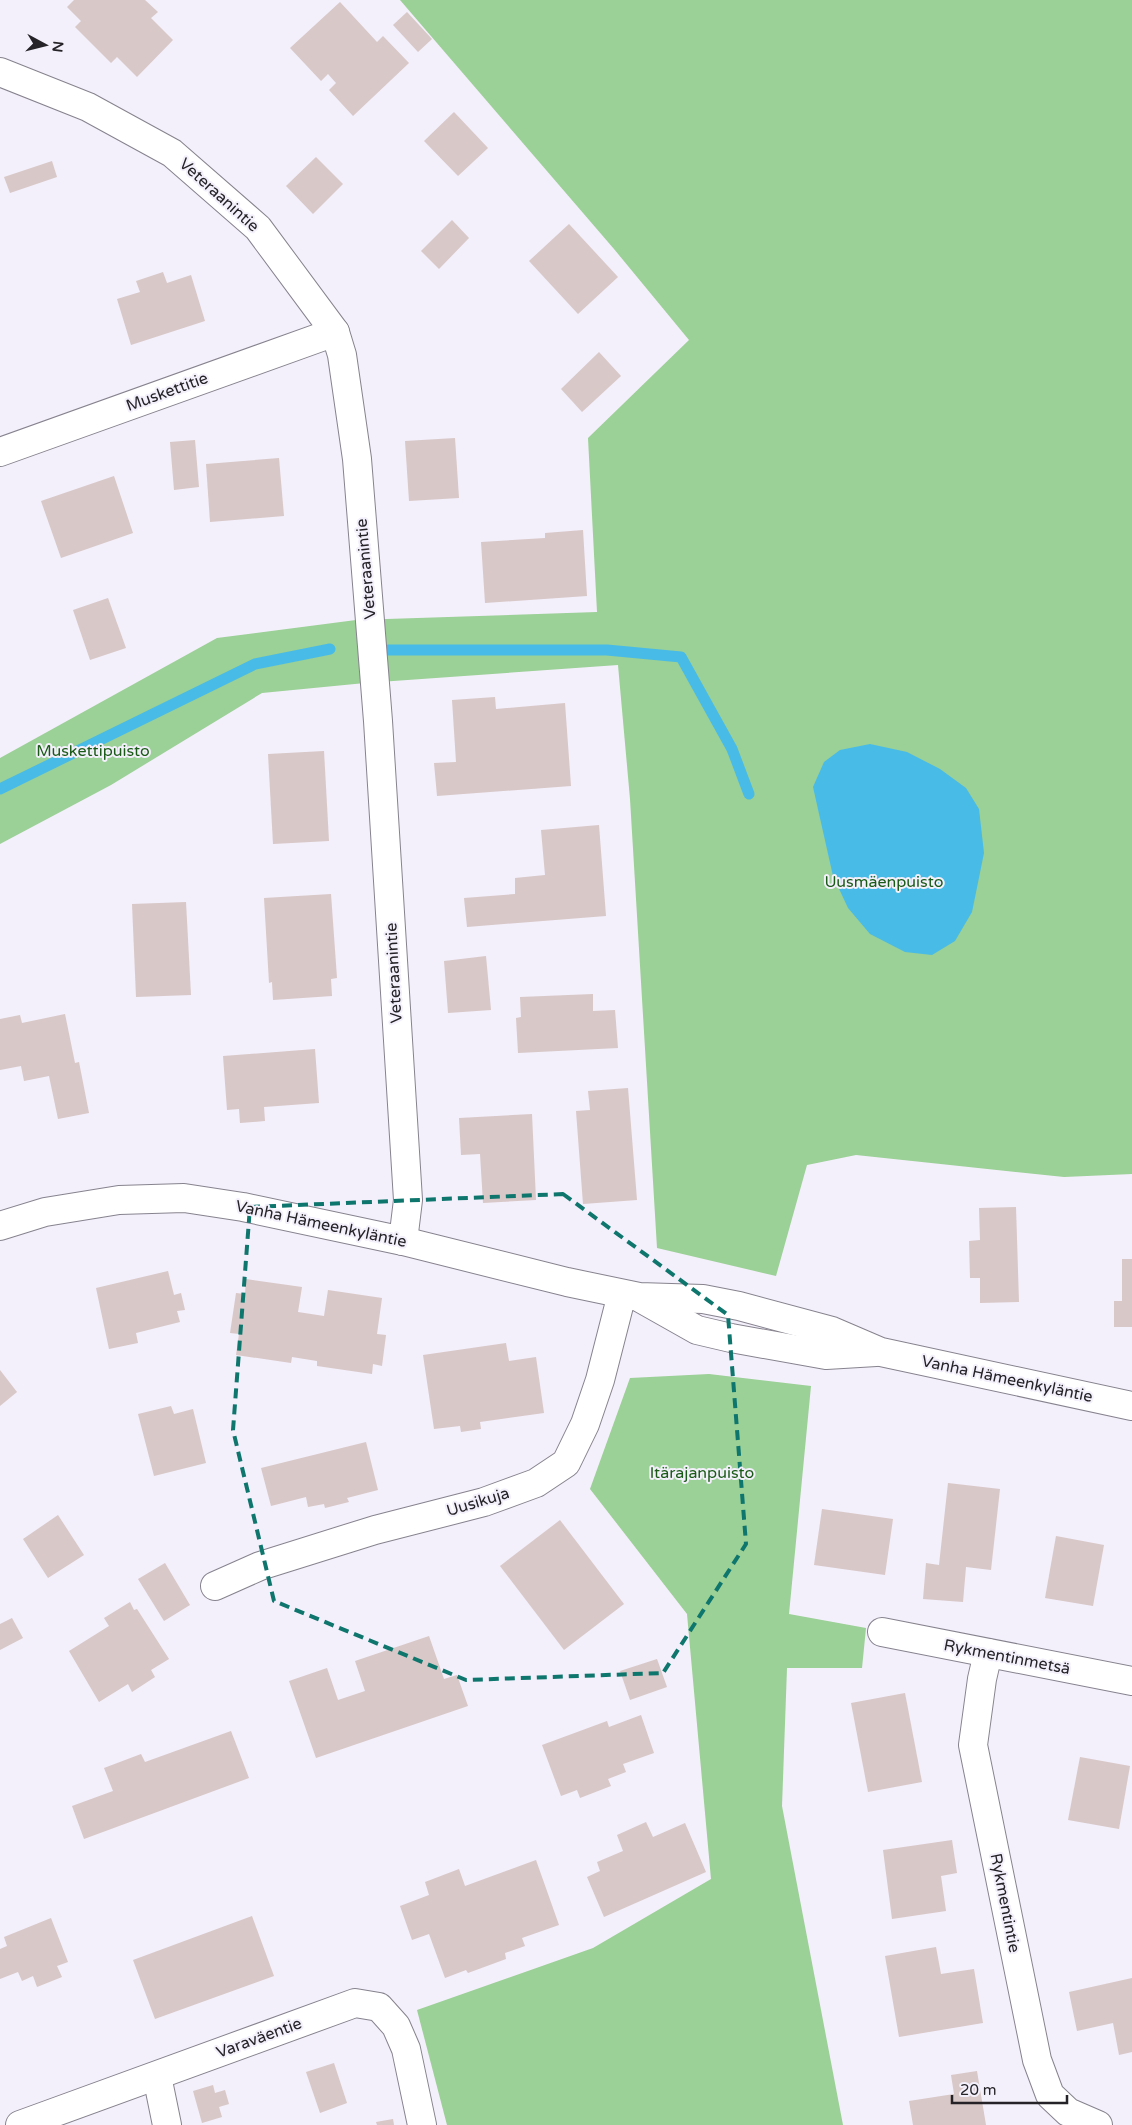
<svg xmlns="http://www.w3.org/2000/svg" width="1132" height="2125" viewBox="0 0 1132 2125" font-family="'Varela Round',sans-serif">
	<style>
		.green { fill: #9bd096 }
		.water { fill: #48bbe7 }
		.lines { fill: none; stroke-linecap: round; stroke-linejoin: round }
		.stream { stroke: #48bbe7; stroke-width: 11 }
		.building { fill: #d8c8c7 }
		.street-casing { stroke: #87838e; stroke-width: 30 }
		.secondary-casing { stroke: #87838e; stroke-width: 30 }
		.street { stroke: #fff; stroke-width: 28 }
		.secondary { stroke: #fff; stroke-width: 28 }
		.marked { fill: none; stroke: #0f766e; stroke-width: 4; stroke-dasharray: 10 6; stroke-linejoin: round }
		.labels { text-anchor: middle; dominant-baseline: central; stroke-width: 4; stroke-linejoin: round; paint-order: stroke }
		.street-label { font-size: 16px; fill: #252327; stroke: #f3effb }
		.park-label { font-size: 16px; fill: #195a16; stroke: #f3effb }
	</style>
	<rect width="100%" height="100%" fill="#f3effb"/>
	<g class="green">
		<path d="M 400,0 L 1132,0 L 1132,1174 L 1064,1177 L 856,1155 L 807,1165 L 776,1276 L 657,1248 L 630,799 L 618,665 L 365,683 L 262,693 L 111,785 L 0,844 L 0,758 L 217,638 L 356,620 L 597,612 L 588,438 L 689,340 L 614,249 Z"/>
		<path d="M 709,1374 L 811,1386 L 789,1614 L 866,1628 L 862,1668 L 787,1668 L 782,1806 L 843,2125 L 447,2125 L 417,2010 L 593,1948 L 711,1879 L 687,1614 L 590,1489 L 630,1378 Z"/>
	</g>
	<path class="water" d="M 870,744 L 907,752 L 940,769 L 966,788 L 979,809 L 984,853 L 972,912 L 955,941 L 932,955 L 905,952 L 870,934 L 848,908 L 833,876 L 813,787 L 824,762 L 840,750 Z"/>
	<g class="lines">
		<g class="stream">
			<path d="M 388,650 L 607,650 L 681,657 L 732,749 L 749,794"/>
			<path d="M 0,789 L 255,664 L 330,649"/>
		</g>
	</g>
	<g class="building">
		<path d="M 74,0 L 145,0 L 158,12 L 151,18 L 173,40 L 137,77 L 117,57 L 111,63 L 75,27 L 81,21 L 67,7 Z"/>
		<path d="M 340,2 L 377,42 L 383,36 L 409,63 L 353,116 L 329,90 L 336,83 L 328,74 L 321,81 L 290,48 Z"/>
		<path d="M 407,12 L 432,39 L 418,52 L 393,25 Z"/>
		<path d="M 454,112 L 488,148 L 458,176 L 424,141 Z"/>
		<path d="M 316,157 L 343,184 L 313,214 L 286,186 Z"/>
		<path d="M 52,161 L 57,177 L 10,193 L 4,177 Z"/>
		<path d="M 452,220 L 469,238 L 439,269 L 421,251 Z"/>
		<path d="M 569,224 L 618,277 L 578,314 L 529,261 Z"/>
		<path d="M 163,272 L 167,283 L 191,275 L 205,321 L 131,345 L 117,299 L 140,292 L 136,281 Z"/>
		<path d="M 599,352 L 621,376 L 582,412 L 561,389 Z"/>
		<path d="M 455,438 L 459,498 L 409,501 L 405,441 Z"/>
		<path d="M 195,440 L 199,487 L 174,490 L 170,442 Z"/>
		<path d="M 279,458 L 284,516 L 210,522 L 206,464 Z"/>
		<path d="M 114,476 L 133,533 L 61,558 L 41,501 Z"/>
		<path d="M 583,530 L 587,596 L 485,603 L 481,542 L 545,538 L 545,533 Z"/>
		<path d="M 108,598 L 126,648 L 90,660 L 73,610 Z"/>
		<path d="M 495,697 L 496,709 L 565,703 L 571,786 L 437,796 L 434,763 L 456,762 L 452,700 Z"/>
		<path d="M 324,751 L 329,841 L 273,844 L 268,754 Z"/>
		<path d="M 599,825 L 606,916 L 467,927 L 464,898 L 515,894 L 515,878 L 545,875 L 541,830 Z"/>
		<path d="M 331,894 L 337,978 L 331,979 L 332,996 L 273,1000 L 272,982 L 269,983 L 264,898 Z"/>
		<path d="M 186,902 L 191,995 L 136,997 L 132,904 Z"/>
		<path d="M 486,956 L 491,1010 L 448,1013 L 444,961 Z"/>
		<path d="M 593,994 L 593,1011 L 615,1010 L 618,1048 L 518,1053 L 516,1018 L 521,1017 L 520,997 Z"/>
		<path d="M 65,1014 L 75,1063 L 79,1062 L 89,1113 L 58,1119 L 49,1076 L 24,1081 L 21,1066 L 0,1070 L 0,1019 L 20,1015 L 22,1023 Z"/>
		<path d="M 315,1049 L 319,1103 L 264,1107 L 265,1121 L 240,1123 L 239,1109 L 227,1110 L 223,1056 Z"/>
		<path d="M 628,1088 L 637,1200 L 583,1204 L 576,1111 L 590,1110 L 588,1091 Z"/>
		<path d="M 532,1114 L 536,1200 L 483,1203 L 480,1154 L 461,1155 L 459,1118 Z"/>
		<path d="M 1016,1207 L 1019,1302 L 980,1303 L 980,1278 L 970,1278 L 969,1241 L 980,1240 L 979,1208 Z"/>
		<path d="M 1122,1259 L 1132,1259 L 1132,1327 L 1114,1327 L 1114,1301 L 1122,1301 Z"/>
		<path d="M 168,1271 L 174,1295 L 181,1293 L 185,1310 L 177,1311 L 180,1322 L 136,1333 L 138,1343 L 109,1349 L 96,1288 Z"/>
		<path d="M 246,1279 L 302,1287 L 298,1312 L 324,1316 L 328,1290 L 382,1298 L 377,1334 L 386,1335 L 382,1366 L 373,1364 L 372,1374 L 317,1366 L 317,1361 L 292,1357 L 291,1363 L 236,1355 L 239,1334 L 230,1333 L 236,1293 L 245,1294 Z"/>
		<path d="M 506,1343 L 509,1361 L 536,1357 L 544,1413 L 480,1422 L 481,1429 L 461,1432 L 460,1426 L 434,1429 L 423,1355 Z"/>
		<path d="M 0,1370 L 17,1392 L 0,1406 Z"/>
		<path d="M 171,1406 L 174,1414 L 193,1409 L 206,1463 L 154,1476 L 138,1414 Z"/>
		<path d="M 366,1442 L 378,1490 L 347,1498 L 349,1502 L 325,1508 L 324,1504 L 308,1507 L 306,1497 L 271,1506 L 261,1468 Z"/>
		<path d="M 948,1483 L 1000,1489 L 991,1570 L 966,1567 L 963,1602 L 923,1599 L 926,1563 L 939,1565 Z"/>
		<path d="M 822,1509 L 893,1519 L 885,1575 L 814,1565 Z"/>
		<path d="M 58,1515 L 84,1555 L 48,1578 L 23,1539 Z"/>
		<path d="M 560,1520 L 624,1604 L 564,1650 L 500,1566 Z"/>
		<path d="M 1056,1536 L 1104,1545 L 1093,1606 L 1045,1598 Z"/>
		<path d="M 165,1563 L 190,1605 L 164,1621 L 138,1579 Z"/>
		<path d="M 130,1602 L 134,1610 L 137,1609 L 169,1659 L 151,1670 L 155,1677 L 132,1692 L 128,1684 L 99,1702 L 69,1651 L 109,1626 L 104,1618 Z"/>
		<path d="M 12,1618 L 23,1638 L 0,1650 L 0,1624 Z"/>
		<path d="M 429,1636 L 444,1679 L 457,1675 L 468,1706 L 316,1758 L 289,1681 L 327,1668 L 338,1700 L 365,1691 L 355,1661 Z"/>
		<path d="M 657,1659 L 667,1687 L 630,1700 L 620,1671 Z"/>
		<path d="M 905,1693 L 922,1782 L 868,1792 L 851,1703 Z"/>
		<path d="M 641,1715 L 654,1753 L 623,1764 L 626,1772 L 608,1779 L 611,1786 L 580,1798 L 577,1790 L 561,1796 L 542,1745 L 607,1721 L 609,1727 Z"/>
		<path d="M 231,1731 L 249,1778 L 84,1839 L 72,1806 L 113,1791 L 104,1768 L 141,1754 L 145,1762 Z"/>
		<path d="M 1080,1757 L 1130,1766 L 1119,1829 L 1068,1820 Z"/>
		<path d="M 646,1822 L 653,1837 L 685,1823 L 706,1872 L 604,1917 L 587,1877 L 600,1871 L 597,1862 L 623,1851 L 617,1835 Z"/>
		<path d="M 952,1840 L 957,1873 L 941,1876 L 946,1911 L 892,1919 L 883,1850 Z"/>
		<path d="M 536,1860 L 559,1925 L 522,1938 L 525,1946 L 505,1953 L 506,1959 L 468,1973 L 466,1970 L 445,1978 L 429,1934 L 412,1940 L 400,1906 L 429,1895 L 425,1882 L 459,1869 L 465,1886 Z"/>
		<path d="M 252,1916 L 274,1976 L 155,2019 L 133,1960 Z"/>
		<path d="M 51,1918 L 68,1962 L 57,1966 L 62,1977 L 37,1987 L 33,1976 L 22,1981 L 18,1972 L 0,1979 L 0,1949 L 7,1946 L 4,1937 Z"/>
		<path d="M 936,1947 L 941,1974 L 974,1969 L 983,2023 L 899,2037 L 885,1956 Z"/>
		<path d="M 1132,1978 L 1132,2052 L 1119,2055 L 1113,2023 L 1077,2031 L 1069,1992 Z"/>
		<path d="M 334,2063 L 347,2103 L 320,2113 L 306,2072 Z"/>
		<path d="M 977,2071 L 986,2125 L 913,2125 L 909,2101 L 954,2094 L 951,2075 Z"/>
		<path d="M 213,2085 L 215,2093 L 225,2090 L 229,2104 L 219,2107 L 222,2117 L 202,2123 L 193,2091 Z"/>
		<path d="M 393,2119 L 394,2125 L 377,2125 L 376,2122 Z"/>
	</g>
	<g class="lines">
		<defs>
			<g id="street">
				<path d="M 0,72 L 88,107 L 172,153 L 258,228 L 335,332 L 342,355 L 357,459 L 378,721 L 408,1200 L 403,1241"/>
				<path d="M 0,452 L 335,332"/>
				<path d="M 215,1586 L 260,1566 L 375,1530 L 484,1502 L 536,1483 L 566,1463 L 585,1424 L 600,1380 L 622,1294"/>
				<path d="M 882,1632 L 1132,1681"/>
				<path d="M 988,1653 L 982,1679 L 973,1745 L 1037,2060 L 1050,2095 L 1068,2112 L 1098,2125"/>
				<path d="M 157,2076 L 167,2125"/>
				<path d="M 20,2125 L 355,2003 L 379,2007 L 396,2026 L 406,2049 L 422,2125"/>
			</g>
			<g id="secondary">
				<path d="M 0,1226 L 45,1212 L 119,1200 L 184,1198 L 243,1207 L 403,1241 L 567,1282 L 639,1297 L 703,1299 L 739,1306 L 832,1331 L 881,1352 L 1132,1406"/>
				<path d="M 642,1299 L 697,1330 L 731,1338 L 826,1355 L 876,1352"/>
			</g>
		</defs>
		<use href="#street" class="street-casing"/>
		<use href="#secondary" class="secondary-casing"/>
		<use href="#street" class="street"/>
		<use href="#secondary" class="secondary"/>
	</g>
	<path class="marked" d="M 563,1194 L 728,1315 L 746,1544 L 663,1673 L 466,1680 L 274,1601 L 233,1430 L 250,1207 Z"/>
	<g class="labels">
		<g class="street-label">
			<text transform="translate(219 195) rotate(42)">Veteraanintie</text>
			<text transform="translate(167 392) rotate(-20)">Muskettitie</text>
			<text transform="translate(366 569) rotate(-95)">Veteraanintie</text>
			<text transform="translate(394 973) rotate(-93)">Veteraanintie</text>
			<text transform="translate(321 1224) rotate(12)">Vanha Hämeenkyläntie</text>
			<text transform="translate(1007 1379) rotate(12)">Vanha Hämeenkyläntie</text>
			<text transform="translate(478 1502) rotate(-17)">Uusikuja</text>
			<text transform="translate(1007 1657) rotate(11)">Rykmentinmetsä</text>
			<text transform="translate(1005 1903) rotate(79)">Rykmentintie</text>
			<text transform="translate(259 2038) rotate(-20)">Varaväentie</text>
		</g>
		<g class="park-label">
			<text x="93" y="751">Muskettipuisto</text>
			<text x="884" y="882">Uusmäenpuisto</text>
			<text x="702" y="1473">Itärajanpuisto</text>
		</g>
	</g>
	<g transform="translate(45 45) rotate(97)" stroke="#f3effb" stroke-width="4" paint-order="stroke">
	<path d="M0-4L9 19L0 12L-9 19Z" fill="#252327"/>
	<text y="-8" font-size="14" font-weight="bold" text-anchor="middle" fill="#252327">N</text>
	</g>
	<path d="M952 2095v8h115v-8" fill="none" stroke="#252327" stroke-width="2.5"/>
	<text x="960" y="2095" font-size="15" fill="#252327" stroke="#f3effb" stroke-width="4" paint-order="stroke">20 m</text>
</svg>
